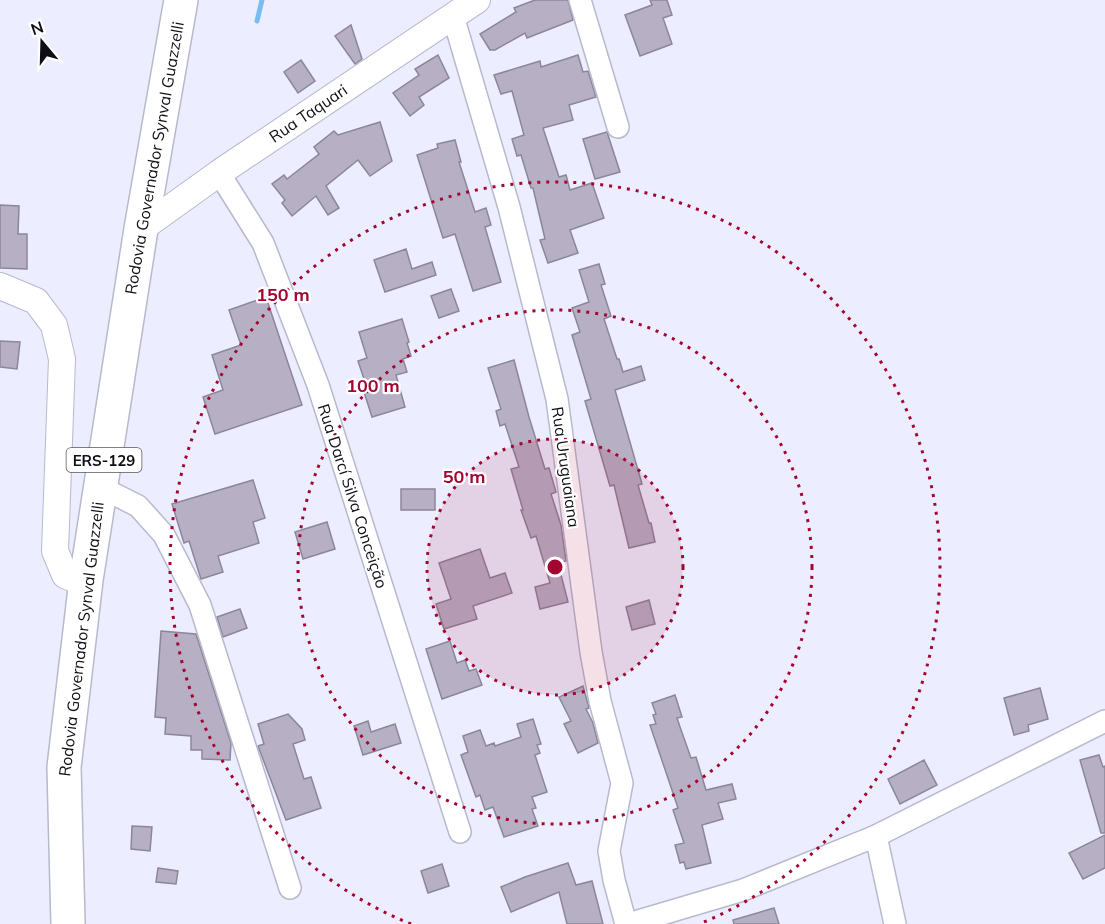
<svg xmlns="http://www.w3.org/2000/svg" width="1105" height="924" viewBox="0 0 1105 924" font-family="Mulish,sans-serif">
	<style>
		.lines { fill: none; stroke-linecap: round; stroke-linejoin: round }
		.stream { stroke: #78bcf1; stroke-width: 5 }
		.building { fill: #b7b0c4; stroke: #8c8699; stroke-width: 1.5 }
		.minor-casing { stroke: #b7b9cd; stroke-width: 24 }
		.tertiary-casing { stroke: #b7b9cd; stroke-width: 28 }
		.primary-casing { stroke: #b7b9cd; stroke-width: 36 }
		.minor { stroke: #fff; stroke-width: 21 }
		.tertiary { stroke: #fff; stroke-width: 26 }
		.primary { stroke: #fff; stroke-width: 33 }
		.ring { fill: none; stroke: #a30432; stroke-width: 3; stroke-dasharray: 3 6 }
		.labels { text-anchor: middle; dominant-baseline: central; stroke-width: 4.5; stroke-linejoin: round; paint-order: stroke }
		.shield { fill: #fff; stroke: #56575c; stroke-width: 1.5 }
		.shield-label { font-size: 15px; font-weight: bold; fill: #0e0f16 }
		.street-label { font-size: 16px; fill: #0e0f16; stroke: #fff }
		.centre { fill: #a30432; stroke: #fff; stroke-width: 3 }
		.ring-label { font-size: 18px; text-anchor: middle; font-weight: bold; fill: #a30432; stroke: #fff; stroke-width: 4.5; stroke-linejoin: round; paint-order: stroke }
	</style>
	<rect width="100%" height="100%" fill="#eceeff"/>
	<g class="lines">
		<path class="stream" d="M 257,21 L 262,0"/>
	</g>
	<g class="building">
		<path d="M 535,0 L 568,0 L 573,20 L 527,38 L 525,33 L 495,50 L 490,50 L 480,34 L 516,12 L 514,8 Z"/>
		<path d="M 650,0 L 667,0 L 672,15 L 663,18 L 672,44 L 640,56 L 625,15 L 652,5 Z"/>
		<path d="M 351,25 L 362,59 L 355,64 L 335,36 Z"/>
		<path d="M 438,55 L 449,78 L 419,97 L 424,105 L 410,116 L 393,93 L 419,75 L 415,69 Z"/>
		<path d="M 578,55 L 583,72 L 588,71 L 596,97 L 569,105 L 573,120 L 543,128 L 559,177 L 566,175 L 570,190 L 592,183 L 604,218 L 570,230 L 578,253 L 548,263 L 540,240 L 545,239 L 533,188 L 531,188 L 521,155 L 517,156 L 512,139 L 524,135 L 512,91 L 501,94 L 494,75 L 540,61 L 541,67 Z"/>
		<path d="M 301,60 L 315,81 L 298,93 L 284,72 Z"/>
		<path d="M 380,122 L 392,161 L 370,176 L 358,160 L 326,186 L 339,208 L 328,215 L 316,196 L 292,216 L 282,203 L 285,200 L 272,184 L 284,175 L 287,179 L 319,154 L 314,147 L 334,131 L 338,135 Z"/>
		<path d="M 607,132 L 620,172 L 595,179 L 583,139 Z"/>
		<path d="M 455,140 L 461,162 L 459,162 L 475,212 L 486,208 L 491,225 L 485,227 L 501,282 L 473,291 L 455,234 L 443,238 L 417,155 L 438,148 L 437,144 Z"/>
		<path d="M 0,205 L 19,206 L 18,234 L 27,234 L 27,269 L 0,268 Z"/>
		<path d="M 406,249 L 412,269 L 432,262 L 436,275 L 385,292 L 374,260 Z"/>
		<path d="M 599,264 L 605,284 L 601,285 L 611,316 L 604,319 L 617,359 L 619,359 L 623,372 L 641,366 L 645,380 L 615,390 L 642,484 L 638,485 L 649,523 L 651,523 L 655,542 L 629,548 L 614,485 L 610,486 L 585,401 L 591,399 L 572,335 L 580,332 L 572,308 L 589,302 L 579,270 Z"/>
		<path d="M 451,289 L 459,311 L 439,318 L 431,296 Z"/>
		<path d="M 266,297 L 302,405 L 215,434 L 203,397 L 223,390 L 212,355 L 241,345 L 229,310 Z"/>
		<path d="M 402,319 L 409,342 L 407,343 L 411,356 L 403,359 L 407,372 L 396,375 L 405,407 L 372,417 L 363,389 L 367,388 L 358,361 L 367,358 L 359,332 Z"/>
		<path d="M 0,341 L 20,342 L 17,369 L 0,367 Z"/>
		<path d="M 514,360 L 529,417 L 545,469 L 549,468 L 556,492 L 551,494 L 561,525 L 566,561 L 558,563 L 568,602 L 540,609 L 535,587 L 550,583 L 536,536 L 531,538 L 521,510 L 523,510 L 511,469 L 519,467 L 505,424 L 500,426 L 496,411 L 501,409 L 488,368 Z"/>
		<path d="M 253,480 L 265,518 L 253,522 L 259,543 L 218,556 L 223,572 L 201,579 L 189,541 L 184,543 L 172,504 Z"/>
		<rect x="401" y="489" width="34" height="21"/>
		<path d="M 327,522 L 335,549 L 303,559 L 295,532 Z"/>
		<path d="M 480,549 L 490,578 L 505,573 L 512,593 L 473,606 L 477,619 L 444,629 L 436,604 L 451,599 L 439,563 Z"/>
		<path d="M 649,600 L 655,624 L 632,630 L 626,607 Z"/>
		<path d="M 240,609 L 247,628 L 223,637 L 217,617 Z"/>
		<path d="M 161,631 L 196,634 L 231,743 L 230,760 L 202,759 L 202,750 L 191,750 L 191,736 L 165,734 L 166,718 L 155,717 Z"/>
		<path d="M 450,641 L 457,663 L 465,660 L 469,671 L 476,669 L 482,685 L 442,699 L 426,649 Z"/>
		<path d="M 583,686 L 589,708 L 586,709 L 593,723 L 598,743 L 578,753 L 564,724 L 571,721 L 559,697 Z"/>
		<path d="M 1040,688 L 1048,719 L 1028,725 L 1029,731 L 1014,735 L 1004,698 Z"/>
		<path d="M 675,695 L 682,717 L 677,718 L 680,727 L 691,758 L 696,757 L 706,790 L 732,784 L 736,799 L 718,803 L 723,819 L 702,825 L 711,863 L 686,869 L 684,862 L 680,863 L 675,845 L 684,843 L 673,810 L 678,808 L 650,725 L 656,724 L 653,715 L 656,714 L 652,703 Z"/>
		<path d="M 288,714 L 302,729 L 305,740 L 293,744 L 304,779 L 311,777 L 321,808 L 286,820 L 258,746 L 264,744 L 258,724 Z"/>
		<path d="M 533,719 L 541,744 L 537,745 L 540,753 L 535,755 L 547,792 L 532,797 L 536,808 L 532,809 L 538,826 L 504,837 L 493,807 L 485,810 L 480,795 L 476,797 L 461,755 L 468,752 L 463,736 L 480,730 L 486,746 L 494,743 L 495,746 L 521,737 L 517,724 Z"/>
		<path d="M 368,721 L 371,732 L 395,724 L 401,743 L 363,755 L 354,726 Z"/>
		<path d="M 1099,755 L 1103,767 L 1105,766 L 1105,833 L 1101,833 L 1080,760 Z"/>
		<path d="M 924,760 L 937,785 L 900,804 L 888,779 Z"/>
		<path d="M 132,826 L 152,827 L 150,851 L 131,849 Z"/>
		<path d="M 1105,835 L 1105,868 L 1083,879 L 1069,853 Z"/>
		<path d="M 568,863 L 576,885 L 592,881 L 603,924 L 567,924 L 559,892 L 511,912 L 501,887 L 525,877 Z"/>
		<path d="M 442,864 L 449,886 L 428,893 L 421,871 Z"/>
		<path d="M 158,868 L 178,871 L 176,884 L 156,882 Z"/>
		<path d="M 774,908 L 779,924 L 734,924 L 733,920 Z"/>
	</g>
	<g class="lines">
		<defs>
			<g id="minor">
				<path d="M 580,0 L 618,127"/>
				<path d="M 453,16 L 509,207 L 557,399 L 591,652 L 600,701 L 622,783 L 609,851 L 614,880 L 626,924"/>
				<path d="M 219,173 L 263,243 L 318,385 L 460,832"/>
				<path d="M 100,487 L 138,506 L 164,535 L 200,605 L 290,888"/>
				<path d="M 876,836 L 895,924"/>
				<path d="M 628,924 L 743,890 L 876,836 L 1105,721"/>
			</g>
			<g id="tertiary">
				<path d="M 141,229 L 219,173 L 477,0"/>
				<path d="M 0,286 L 36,301 L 54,325 L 62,359 L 55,551 L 65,575 L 74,579 L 86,580"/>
			</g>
			<path id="primary" d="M 68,924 L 64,767 L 86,580 L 141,229 L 181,0"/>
		</defs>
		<use href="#minor" class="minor-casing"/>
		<use href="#tertiary" class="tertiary-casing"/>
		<use href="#primary" class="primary-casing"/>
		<use href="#minor" class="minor"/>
		<use href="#tertiary" class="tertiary"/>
		<use href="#primary" class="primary"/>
	</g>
	<circle cx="555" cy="567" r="128" fill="#a30432" fill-opacity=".12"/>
	<g class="ring">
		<circle cx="555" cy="567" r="128"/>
		<circle cx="555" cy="567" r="257"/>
		<path d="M411 924A385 385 0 1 1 699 924"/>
	</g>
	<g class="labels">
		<rect class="shield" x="66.5" y="448" width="75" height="24" rx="4.5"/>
		<g class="shield-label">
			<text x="104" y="460">ERS-129</text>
		</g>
		<g class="street-label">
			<text transform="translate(308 113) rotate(-34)">Rua Taquari</text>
			<text transform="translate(154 158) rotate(-80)">Rodovia Governador Synval Guazzelli</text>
			<text transform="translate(566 467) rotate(82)">Rua Uruguaiana</text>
			<text transform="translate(353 496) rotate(72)">Rua Darcí Silva Conceição</text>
			<text transform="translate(81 639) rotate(-83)">Rodovia Governador Synval Guazzelli</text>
		</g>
	</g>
	<circle cx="555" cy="567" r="9" class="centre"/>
	<g class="ring-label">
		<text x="283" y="301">150 m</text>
		<text x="373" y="392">100 m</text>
		<text x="464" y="483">50 m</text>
	</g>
	<g transform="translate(42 42) rotate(341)" stroke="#ffffff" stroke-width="4.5" paint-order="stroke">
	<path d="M0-4.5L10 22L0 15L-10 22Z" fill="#0e0f16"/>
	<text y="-9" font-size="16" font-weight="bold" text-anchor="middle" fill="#0e0f16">N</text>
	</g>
</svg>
